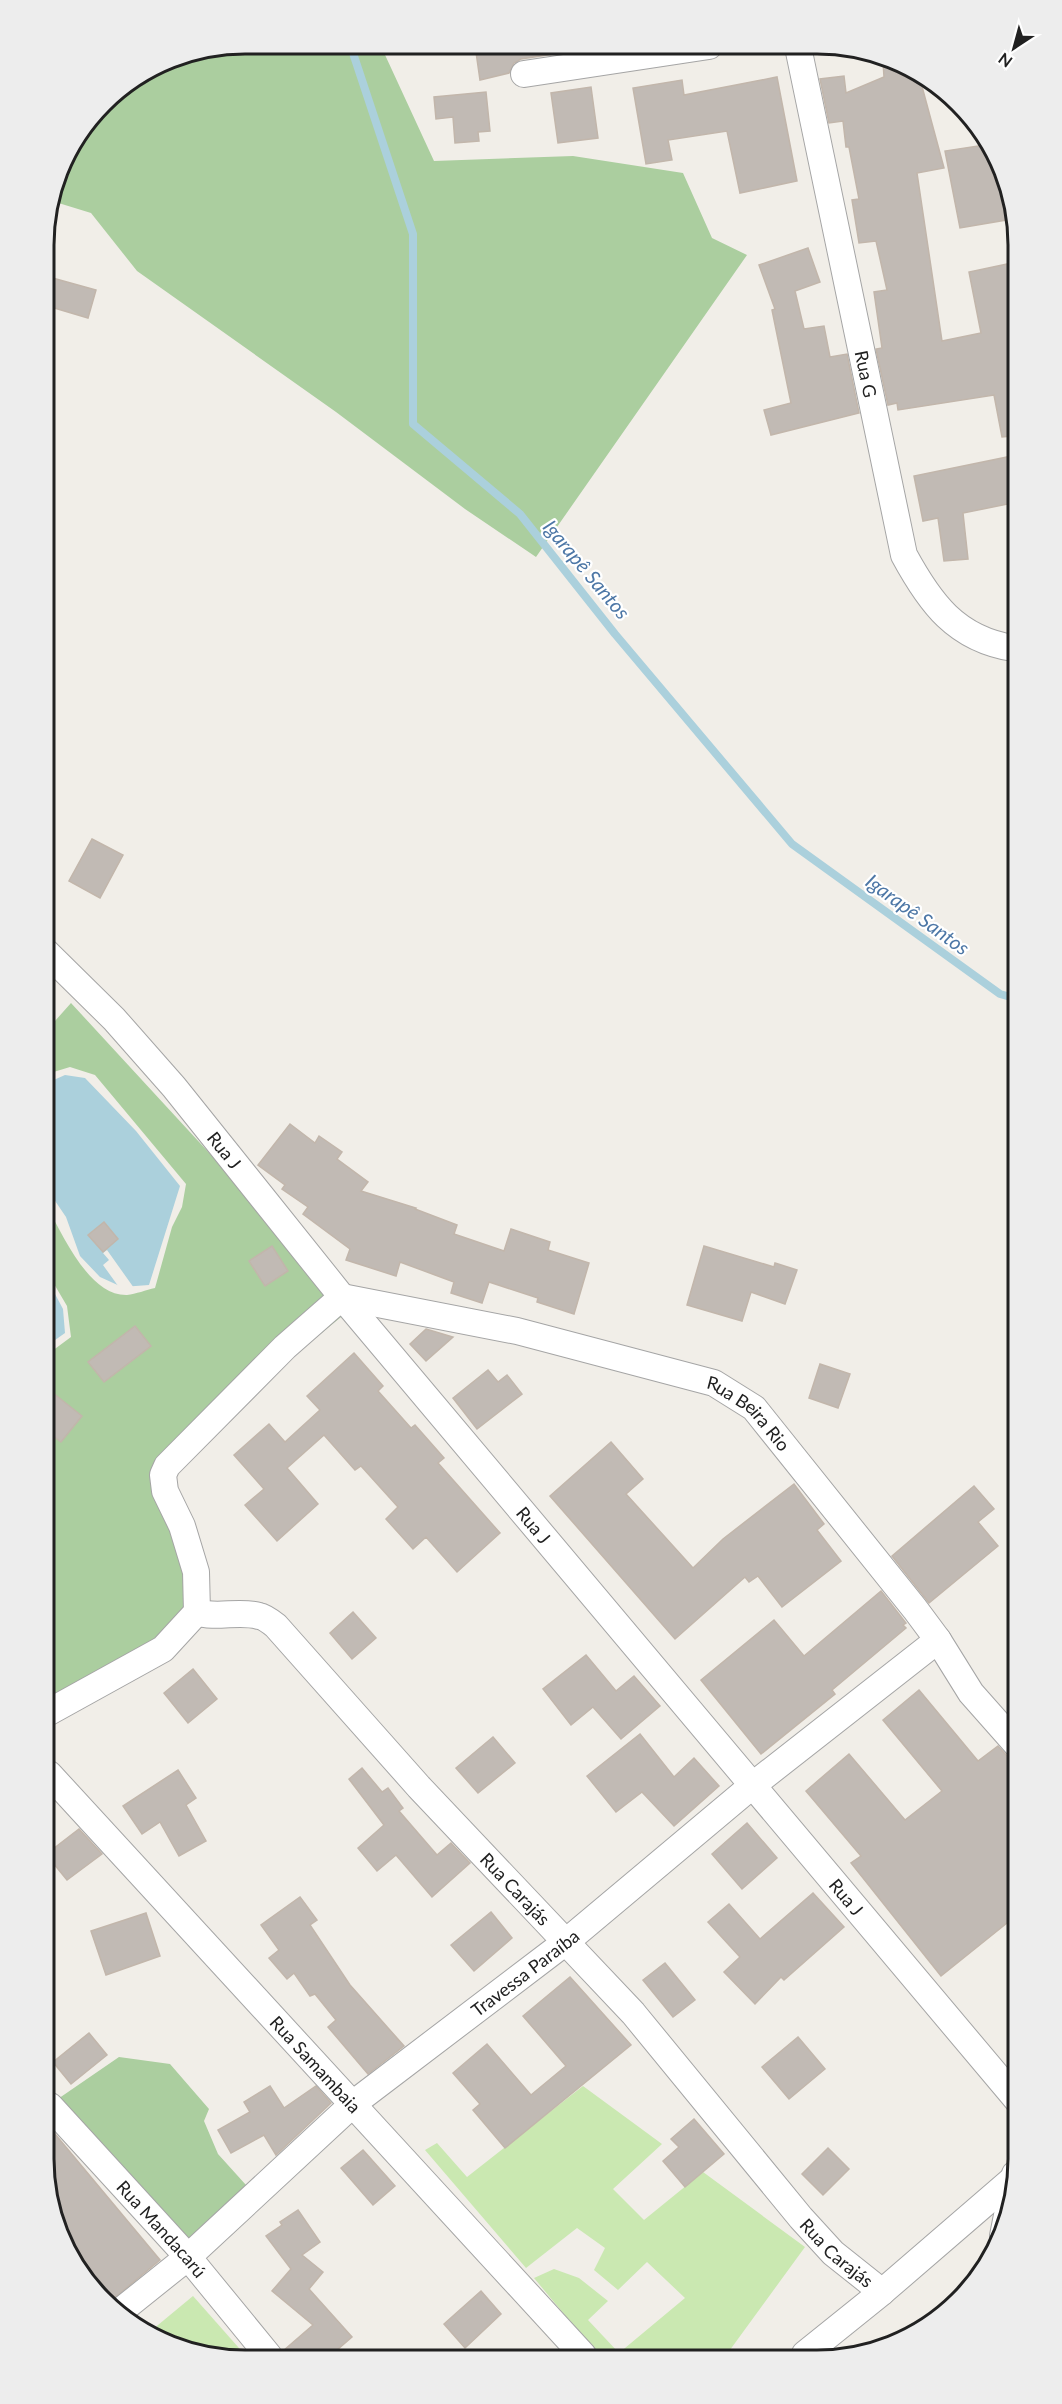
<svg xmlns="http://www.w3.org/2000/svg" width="1062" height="2404" viewBox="0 0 1062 2404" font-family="Lato,sans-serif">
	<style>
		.grass { fill: #cae8b1 }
		.forest { fill: #abce9f }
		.water { fill: #abd0dc }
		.pier { fill: #f1eee8 }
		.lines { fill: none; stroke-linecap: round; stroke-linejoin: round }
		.stream { stroke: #abd0dc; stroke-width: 8 }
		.building { fill: #c1bab4; stroke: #c2b6ab; stroke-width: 1.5 }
		.minor-casing { stroke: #a5a5a5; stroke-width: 28 }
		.minor { stroke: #fff; stroke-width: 26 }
		.labels { text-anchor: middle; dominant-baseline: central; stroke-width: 4.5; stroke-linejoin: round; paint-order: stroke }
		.street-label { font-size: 18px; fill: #212121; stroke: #fff }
		.water-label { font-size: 20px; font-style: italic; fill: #4d77a6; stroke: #fff }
		.rim { fill: none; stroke: #212121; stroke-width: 3 }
	</style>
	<rect width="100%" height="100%" fill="#f1eee8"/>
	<g class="grass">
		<path d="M 583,2086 L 662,2144 L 613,2189 L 644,2220 L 703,2172 L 805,2247 L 727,2354 L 598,2355 L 534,2278 L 554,2269 L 579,2278 L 608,2301 L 588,2320 L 619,2353 L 685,2298 L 647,2262 L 618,2290 L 594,2270 L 605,2248 L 577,2228 L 526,2268 L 425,2150 L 437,2143 L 467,2177 Z"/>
		<path d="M 193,2296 L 246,2356 L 246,2357 L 206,2357 L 152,2330 Z"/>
	</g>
	<g class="forest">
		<path d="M 245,44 L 380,44 L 434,161 L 573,156 L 683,173 L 712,238 L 747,255 L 536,557 L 465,509 L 336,412 L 137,271 L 91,213 L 52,201 L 64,156 L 112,94 L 168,59 Z"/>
		<path d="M 71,1003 L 352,1308 L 161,1465 L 190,1573 L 190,1610 L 155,1646 L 49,1698 L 48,1354 L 71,1337 L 67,1306 L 47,1272 L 47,1207 C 63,1235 89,1296 127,1295 C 136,1294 146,1290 155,1288 L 172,1227 L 182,1207 L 186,1184 L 95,1075 L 70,1067 L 47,1074 L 47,1030 Z"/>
		<path d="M 119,2057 L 170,2064 L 209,2109 L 204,2121 L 218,2154 L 255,2195 L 192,2253 L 52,2103 Z"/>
	</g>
	<g class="water">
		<path d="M 65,1075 L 85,1078 L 136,1131 L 180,1186 L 149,1285 L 122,1287 L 100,1277 L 80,1256 L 66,1217 L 47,1189 L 47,1083 Z"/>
		<path d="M 47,1279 L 63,1309 L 65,1333 L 48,1345 Z"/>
	</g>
	<path class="pier" d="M 107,1250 L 134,1288 L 132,1289 L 121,1290 L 103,1265 L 109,1260 L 103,1253 Z"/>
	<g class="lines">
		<path class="stream" d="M 350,44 L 413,234 L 413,424 L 520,514 L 615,634 L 792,844 L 1000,994 L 1014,998"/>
	</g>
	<g class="building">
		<path d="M 475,45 L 586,46 L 586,49 L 521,59 L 514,63 L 509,73 L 480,80 Z"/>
		<path d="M 883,61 L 920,79 L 944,168 L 917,173 L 942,341 L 981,333 L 969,272 L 1012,263 L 1012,436 L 1002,437 L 994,395 L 898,410 L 897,403 L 888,405 L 876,349 L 882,348 L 874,292 L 887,290 L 876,241 L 859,243 L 852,200 L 859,199 L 849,147 L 846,147 L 843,121 L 829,123 L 820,79 L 844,76 L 846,93 L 884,77 Z"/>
		<path d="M 777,77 L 797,181 L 740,193 L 727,131 L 668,140 L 672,160 L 646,164 L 633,88 L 682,80 L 684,95 Z"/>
		<path d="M 591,87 L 598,138 L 558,143 L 551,93 Z"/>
		<path d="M 486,92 L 490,131 L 478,132 L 479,141 L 455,143 L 453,117 L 436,119 L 434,97 Z"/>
		<path d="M 991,144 L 1012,192 L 1012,219 L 960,228 L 945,151 Z"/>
		<path d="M 808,248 L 820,282 L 795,291 L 804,329 L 824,326 L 830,357 L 847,354 L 859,413 L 771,435 L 764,410 L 791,403 L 772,310 L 775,309 L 759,265 Z"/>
		<path d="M 49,277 L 96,290 L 88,318 L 44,305 L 44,294 Z"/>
		<path d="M 1012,456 L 1013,503 L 963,513 L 968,559 L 944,561 L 938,518 L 923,521 L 914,476 Z"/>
		<path d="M 92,839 L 123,855 L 100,898 L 69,881 Z"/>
		<path d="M 290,1124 L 315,1143 L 319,1136 L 342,1152 L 337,1159 L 368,1182 L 361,1191 L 416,1208 L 415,1209 L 457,1225 L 454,1234 L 504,1251 L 511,1229 L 550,1242 L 548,1250 L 589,1263 L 574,1314 L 537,1302 L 538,1298 L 489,1282 L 482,1303 L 451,1293 L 454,1282 L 400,1262 L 396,1276 L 346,1260 L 350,1249 L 303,1214 L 308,1207 L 282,1189 L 285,1185 L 258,1165 Z"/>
		<path d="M 104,1222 L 118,1239 L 103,1252 L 88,1235 Z"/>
		<path d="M 272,1246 L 288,1271 L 265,1286 L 249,1261 Z"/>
		<path d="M 704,1246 L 774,1267 L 775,1263 L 797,1270 L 785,1304 L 751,1292 L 742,1321 L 687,1305 Z"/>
		<path d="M 135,1326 L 151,1346 L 104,1382 L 88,1362 Z"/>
		<path d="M 426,1329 L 453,1337 L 426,1361 L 410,1344 Z"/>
		<path d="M 354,1353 L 383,1386 L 378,1391 L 411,1428 L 415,1425 L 444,1458 L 438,1463 L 500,1533 L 457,1572 L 426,1537 L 413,1549 L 386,1519 L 398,1507 L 361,1466 L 355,1470 L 324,1435 L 287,1468 L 318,1504 L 277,1541 L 245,1505 L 264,1489 L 234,1455 L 269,1424 L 285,1442 L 320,1410 L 307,1396 Z"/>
		<path d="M 820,1364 L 850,1374 L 838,1408 L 809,1398 Z"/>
		<path d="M 488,1370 L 498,1382 L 507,1375 L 522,1394 L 477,1429 L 453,1398 Z"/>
		<path d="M 48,1389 L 82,1416 L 61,1442 L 48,1432 Z"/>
		<path d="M 611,1442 L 643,1479 L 626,1494 L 693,1568 L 723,1539 L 794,1484 L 824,1524 L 817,1530 L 841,1561 L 782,1607 L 758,1576 L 749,1582 L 745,1577 L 675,1639 L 550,1496 Z"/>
		<path d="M 974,1486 L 994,1509 L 978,1522 L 998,1546 L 929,1603 L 892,1556 Z"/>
		<path d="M 881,1591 L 906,1623 L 903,1625 L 906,1628 L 832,1690 L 835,1694 L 761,1754 L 701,1680 L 774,1620 L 804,1656 Z"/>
		<path d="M 353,1612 L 376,1638 L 352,1659 L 330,1633 Z"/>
		<path d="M 586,1655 L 616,1691 L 634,1676 L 660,1706 L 621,1739 L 593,1707 L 571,1725 L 543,1689 Z"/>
		<path d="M 193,1669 L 217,1699 L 188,1723 L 164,1693 Z"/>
		<path d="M 919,1690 L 978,1761 L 998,1746 L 1006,1755 L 1017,1760 L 1017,1915 L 941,1976 L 851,1863 L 861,1856 L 806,1791 L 849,1754 L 905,1820 L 942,1791 L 883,1720 Z"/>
		<path d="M 640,1734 L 674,1777 L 694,1758 L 719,1786 L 674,1826 L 642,1792 L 616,1812 L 587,1776 Z"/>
		<path d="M 493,1737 L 515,1763 L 478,1793 L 456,1768 Z"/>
		<path d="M 362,1768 L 382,1792 L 388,1788 L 403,1808 L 399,1811 L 437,1855 L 451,1843 L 470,1863 L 432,1897 L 396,1855 L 377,1871 L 358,1848 L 384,1825 L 349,1779 Z"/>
		<path d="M 178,1770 L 196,1798 L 186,1805 L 206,1841 L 179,1856 L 160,1822 L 142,1834 L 123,1806 Z"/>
		<path d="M 747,1823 L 777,1858 L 742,1889 L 712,1854 Z"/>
		<path d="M 79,1829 L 102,1854 L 67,1880 L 49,1858 L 49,1852 Z"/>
		<path d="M 813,1893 L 844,1927 L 784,1980 L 781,1977 L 755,2004 L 724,1972 L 740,1957 L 708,1922 L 729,1904 L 760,1939 Z"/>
		<path d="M 300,1897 L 317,1920 L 310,1925 L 350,1985 L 404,2046 L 368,2074 L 328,2027 L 336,2020 L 315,1994 L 310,1996 L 294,1973 L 287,1979 L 269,1958 L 279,1950 L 261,1925 Z"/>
		<path d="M 491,1912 L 512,1938 L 474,1971 L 451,1945 Z"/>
		<path d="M 146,1913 L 160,1956 L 106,1975 L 91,1931 Z"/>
		<path d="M 665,1963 L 695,2000 L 673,2017 L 643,1980 Z"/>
		<path d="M 570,1977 L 631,2045 L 505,2148 L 473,2110 L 480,2104 L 453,2073 L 487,2044 L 531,2095 L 566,2066 L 523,2016 Z"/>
		<path d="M 89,2033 L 107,2055 L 71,2084 L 53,2062 Z"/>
		<path d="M 798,2037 L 825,2069 L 789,2099 L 762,2067 Z"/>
		<path d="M 270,2086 L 284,2108 L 316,2086 L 331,2103 L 276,2155 L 264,2135 L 231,2153 L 218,2130 L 250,2112 L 244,2102 Z"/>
		<path d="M 694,2119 L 724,2154 L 685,2187 L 663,2161 L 679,2147 L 671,2139 Z"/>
		<path d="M 50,2128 L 160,2260 L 107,2304 L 71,2260 L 50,2212 Z"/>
		<path d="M 828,2148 L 849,2169 L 823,2195 L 802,2174 Z"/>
		<path d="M 363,2150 L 395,2186 L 373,2205 L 341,2168 Z"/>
		<path d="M 298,2210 L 320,2242 L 302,2255 L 323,2272 L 309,2289 L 352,2337 L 330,2356 L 284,2356 L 283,2351 L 313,2325 L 272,2291 L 291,2269 L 266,2236 L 282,2225 L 280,2222 Z"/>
		<path d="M 481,2291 L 501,2314 L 465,2348 L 444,2324 Z"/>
	</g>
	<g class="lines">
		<defs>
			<g id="minor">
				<path id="s1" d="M 798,47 L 904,555 C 930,603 956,639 1013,648"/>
				<path d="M 524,74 L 709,46"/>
				<path id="s2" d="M 46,952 L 114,1019 L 174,1087 L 342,1297 L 1018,2101"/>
				<path id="s3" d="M 197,1612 C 216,1619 239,1610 259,1616 C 265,1617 271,1622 276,1626 L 419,1787 L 633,2013 L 801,2218 L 833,2253 L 882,2292"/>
				<path id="s4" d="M 49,1712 L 163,1649 L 197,1612 L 196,1572 L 182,1526 L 165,1491 L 163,1475 L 167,1466 L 285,1347 L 342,1297 L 517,1331 L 714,1383 L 754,1408 L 915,1609 L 938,1640 L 971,1693 L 1017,1745"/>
				<path id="s5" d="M 49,1774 L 583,2355"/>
				<path id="s6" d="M 50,2106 L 188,2257 L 269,2356"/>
				<path d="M 1003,2236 L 1015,2174"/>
				<path id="s7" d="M 118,2313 L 188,2257 L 354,2103 L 567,1941 L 753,1785 L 938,1640"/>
				<path d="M 805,2354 L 882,2292 L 1013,2179"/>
			</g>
		</defs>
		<use href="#minor" class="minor-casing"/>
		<use href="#minor" class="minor"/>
	</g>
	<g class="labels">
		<g class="street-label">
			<text stroke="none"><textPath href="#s1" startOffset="334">Rua G</textPath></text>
			<text stroke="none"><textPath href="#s2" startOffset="267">Rua J</textPath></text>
			<text stroke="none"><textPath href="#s4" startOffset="1005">Rua Beira Rio</textPath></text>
			<text stroke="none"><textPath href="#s2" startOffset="753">Rua J</textPath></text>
			<text stroke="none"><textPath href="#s3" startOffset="438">Rua Carajás</textPath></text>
			<text stroke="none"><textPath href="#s2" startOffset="1239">Rua J</textPath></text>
			<text stroke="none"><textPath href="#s7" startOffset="531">Travessa Paraíba</textPath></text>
			<text stroke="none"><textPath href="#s5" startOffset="394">Rua Samambaia</textPath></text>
			<text stroke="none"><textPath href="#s6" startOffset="166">Rua Mandacarú</textPath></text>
			<text stroke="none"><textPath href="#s3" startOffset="924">Rua Carajás</textPath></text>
		</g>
		<g class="water-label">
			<text transform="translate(587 569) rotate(50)">Igarapê Santos</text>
			<text transform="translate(918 914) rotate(36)">Igarapê Santos</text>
		</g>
	</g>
	<path d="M0 0H1062V2404H0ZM245 54H817A191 191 0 0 1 1008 245V2159A191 191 0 0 1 817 2350H245A191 191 0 0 1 54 2159V245A191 191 0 0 1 245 54Z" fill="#ededed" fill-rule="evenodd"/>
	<path class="rim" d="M245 54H817A191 191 0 0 1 1008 245V2159A191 191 0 0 1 817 2350H245A191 191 0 0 1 54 2159V245A191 191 0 0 1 245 54Z"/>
	<g transform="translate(1014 48) rotate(216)" stroke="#ffffff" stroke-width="4.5" paint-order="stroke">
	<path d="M0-4.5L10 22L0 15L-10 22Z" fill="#212121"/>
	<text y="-9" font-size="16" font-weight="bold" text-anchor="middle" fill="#212121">N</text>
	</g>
</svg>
